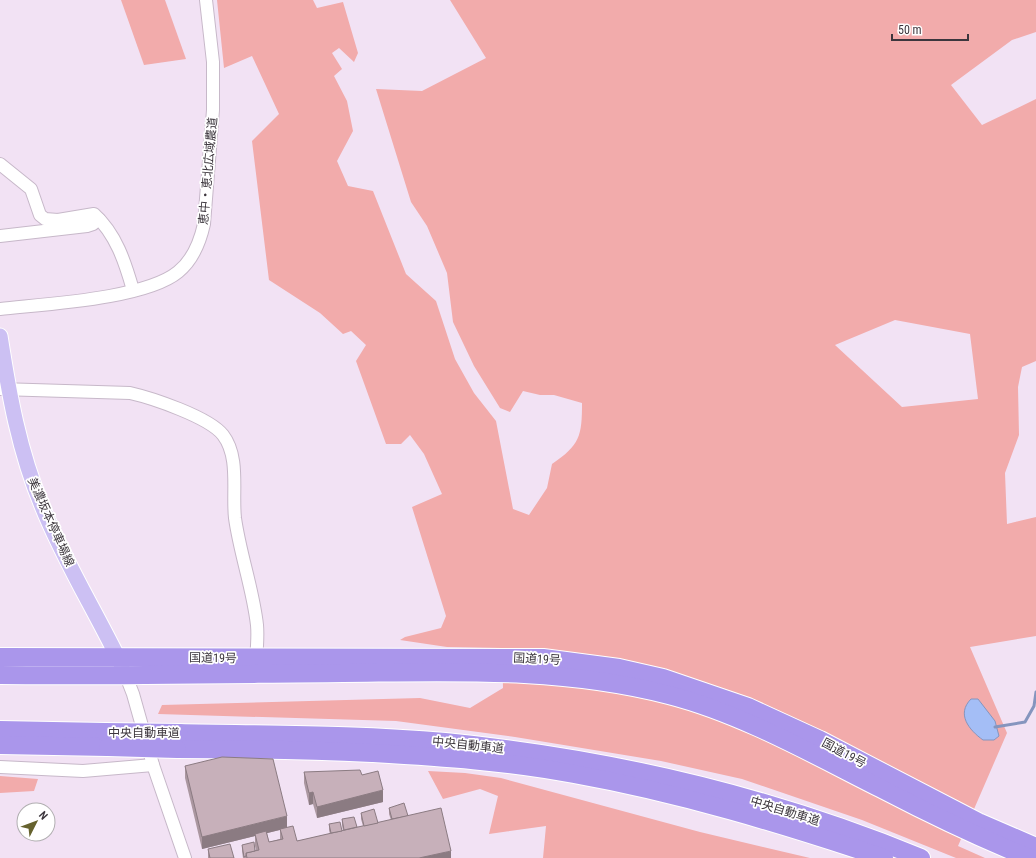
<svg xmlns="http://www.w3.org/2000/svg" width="1036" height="858" viewBox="0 0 1036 858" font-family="'Roboto Condensed','Noto Sans JP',sans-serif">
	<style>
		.green { fill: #f2abab; fill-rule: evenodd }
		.water { fill: #a4bef6; stroke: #8595be }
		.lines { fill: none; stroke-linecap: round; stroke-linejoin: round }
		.stream { stroke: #8595be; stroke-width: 3 }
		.minor-casing { stroke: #c7b8c9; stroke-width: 14 }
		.major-casing { stroke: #fff; stroke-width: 17 }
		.highway-casing { stroke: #fff; stroke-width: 20 }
		.minor { stroke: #fff; stroke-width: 12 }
		.major { stroke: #ccc0f3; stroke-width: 15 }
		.highway { stroke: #aa96eb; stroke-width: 18 }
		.highway-bridge-casing { stroke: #fff; stroke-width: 20; stroke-linecap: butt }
		.highway-bridge { stroke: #aa96eb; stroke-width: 18 }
		.wall { fill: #ab97a0; fill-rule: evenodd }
		.shaded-wall { fill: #8b7b82 }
		.building { fill: #c7b0ba; stroke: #8b7b82 }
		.labels { text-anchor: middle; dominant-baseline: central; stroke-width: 3.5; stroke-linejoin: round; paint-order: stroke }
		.street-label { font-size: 12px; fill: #3c363d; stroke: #fff }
	</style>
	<rect width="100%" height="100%" fill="#f2e2f4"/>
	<g class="green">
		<path d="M 121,0 L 165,0 L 186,59 L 144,65 Z"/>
		<path d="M 217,0 L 313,0 L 317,8 L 343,2 L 358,53 L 354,62 L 339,48 L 332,53 L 342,69 L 334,76 L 347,101 L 353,131 L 337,161 L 348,186 L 373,191 L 406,274 L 436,301 L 455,359 L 474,393 L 496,421 L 513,509 L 529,515 L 547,488 L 552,464 C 580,445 582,436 582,403 L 554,395 L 540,395 L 523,391 L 510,412 L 500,408 L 474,366 L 453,322 L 447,273 L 427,226 L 411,202 L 376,89 L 422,91 L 486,58 L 450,0 L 1036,0 L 1036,32 L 1012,40 L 951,85 L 982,125 L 1036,99 L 1036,361 L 1022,367 L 1018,387 L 1019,435 L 1005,473 L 1007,524 L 1036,517 L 1036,636 L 970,647 L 1007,733 L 958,846 L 985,858 L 956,858 L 862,820 L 742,779 L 661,761 L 515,737 L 396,721 L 158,714 L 162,705 L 420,698 L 470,708 L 503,688 L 502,648 L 447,647 L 400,640 L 405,637 L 441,628 L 446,616 L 412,507 L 442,494 L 424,454 L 410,435 L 401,444 L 386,444 L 356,361 L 366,345 L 351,331 L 343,334 L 320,313 L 269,280 L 252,141 L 279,114 L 252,56 L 224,68 ZM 895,320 L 970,334 L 978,399 L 902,407 L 835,345 Z"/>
		<path d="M 428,771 L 465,773 L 501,778 L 700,832 L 810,858 L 543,858 L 546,826 L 489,834 L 498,796 L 480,789 L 443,799 Z"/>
		<path d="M 0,776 L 38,779 L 34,791 L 0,793 Z"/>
	</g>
	<path class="water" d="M 971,699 L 978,699 L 995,721 L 999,736 L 994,740 L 983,740 C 969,730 956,714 971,699 Z"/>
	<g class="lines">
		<path class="stream" d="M 995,727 L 1025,722 L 1034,706 L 1036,692"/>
		<defs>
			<g id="minor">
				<path d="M 0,164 L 31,189 L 40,215 L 45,219 L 58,220 L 94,214 C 116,234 125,262 133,290"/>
				<path d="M 0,236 L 87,226 L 93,224 L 99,219"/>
				<path d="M 0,309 C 44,304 145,299 178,272 C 193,260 200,242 204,224 L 213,110 L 213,62 L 206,0"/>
				<path d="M 0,389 L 130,393 C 152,398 209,417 223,435 C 240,457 232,492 235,518 C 240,554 253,589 257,625 C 258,636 257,648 256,659"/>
				<path d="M 126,676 L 133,694 L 153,765 L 185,858"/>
				<path d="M 0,767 L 83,771 L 153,765"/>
			</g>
			<path id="major" d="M 0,336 C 9,394 19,451 42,506 C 64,561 96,612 122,666"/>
			<g id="highway">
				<path d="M 0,657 L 543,658 L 619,668 L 663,678 L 748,707 L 820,740 L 978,822 L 1036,847"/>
				<path d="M 0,675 C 114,676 229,674 343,673 C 452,672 562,667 669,695 C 743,714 816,756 884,790 C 932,815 980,838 1030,858"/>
				<path d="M 0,730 L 105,732"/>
				<path d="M 179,733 C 267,735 357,734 445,742 C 608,758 770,796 921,858"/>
				<path d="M 0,745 L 108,747"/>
				<path d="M 177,749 C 242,749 307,750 372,753 C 439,757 507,761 574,774 C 680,793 782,824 884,858"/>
			</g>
		</defs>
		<use href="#minor" class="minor-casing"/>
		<use href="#major" class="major-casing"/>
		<use href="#highway" class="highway-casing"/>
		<use href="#minor" class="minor"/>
		<use href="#major" class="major"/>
		<use href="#highway" class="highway"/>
		<defs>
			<g id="highway-bridge">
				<path d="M 105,732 L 179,733"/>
				<path d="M 108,747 L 177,749"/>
			</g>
		</defs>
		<use href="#highway-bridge" class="highway-bridge-casing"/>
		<use href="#highway-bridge" class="highway-bridge"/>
	</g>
	<g class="wall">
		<path d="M 185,766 L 287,828 L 297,841 L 330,834 L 329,830 L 329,824 L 343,831 L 342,825 L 342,819 L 357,827 L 363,826 L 361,819 L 361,813 L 378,823 L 391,820 L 389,814 L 389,808 L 408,816 L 451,858 L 243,858 L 242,851 L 242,845 L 256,850 L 255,846 L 255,836 L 202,849 L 185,778 ZM 280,830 L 280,839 L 269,842 L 267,833 Z"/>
		<path d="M 304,772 L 362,775 L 383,802 L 317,818 L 313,804 L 309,805 L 304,783 Z"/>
		<path d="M 208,849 L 234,858 L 208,858 Z"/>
	</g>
	<g class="shaded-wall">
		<path d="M 383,790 L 383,802 L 317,818 L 317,807 Z"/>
		<path d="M 313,792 L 313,804 L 309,805 L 309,793 Z"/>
		<path d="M 287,816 L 287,828 L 256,836 L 255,834 L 255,836 L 202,849 L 202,837 Z"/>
		<path d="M 451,851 L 451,858 L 419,858 Z"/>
	</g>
	<g class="building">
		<path d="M 222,757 L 273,759 L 287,816 L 202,837 L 185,766 Z"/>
		<path d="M 360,770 L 362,775 L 378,771 L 383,790 L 317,807 L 313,792 L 309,793 L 304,772 Z"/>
		<path d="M 404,803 L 408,816 L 392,819 L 389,808 Z"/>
		<path d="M 441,808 L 451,851 L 419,858 L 247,858 L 246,853 L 259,850 L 255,834 L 266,831 L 269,842 L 283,839 L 280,829 L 293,826 L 297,841 Z"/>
		<path d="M 374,809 L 378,823 L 364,826 L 361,813 Z"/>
		<path d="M 354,817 L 357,827 L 344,830 L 342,819 Z"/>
		<path d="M 340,822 L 342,831 L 331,833 L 329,824 Z"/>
		<path d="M 254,842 L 255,851 L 246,853 L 246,856 L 244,857 L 242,845 Z"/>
		<path d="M 230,844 L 234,858 L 210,858 L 208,849 Z"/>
	</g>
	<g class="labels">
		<g class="street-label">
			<text transform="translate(208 171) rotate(-85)">恵中・恵北広域農道</text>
			<text transform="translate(51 522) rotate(66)">美濃坂本停車場線</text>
			<text transform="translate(213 658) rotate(1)">国道19号</text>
			<text transform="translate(537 659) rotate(3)">国道19号</text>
			<text x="144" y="733">中央自動車道</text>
			<text transform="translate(468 745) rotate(6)">中央自動車道</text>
			<text transform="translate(844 753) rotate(28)">国道19号</text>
			<text transform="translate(785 811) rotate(17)">中央自動車道</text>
		</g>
	</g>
	<g transform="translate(36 822) rotate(48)"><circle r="19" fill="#ffffff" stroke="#b1afb1"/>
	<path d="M0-3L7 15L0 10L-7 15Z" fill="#66622e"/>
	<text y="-6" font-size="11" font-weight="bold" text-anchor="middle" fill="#3c363d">N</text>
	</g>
	<path d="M892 34v6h76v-6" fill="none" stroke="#3c363d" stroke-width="2"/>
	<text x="898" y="34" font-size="12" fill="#3c363d" stroke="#ffffff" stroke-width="3" paint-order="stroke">50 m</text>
</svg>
